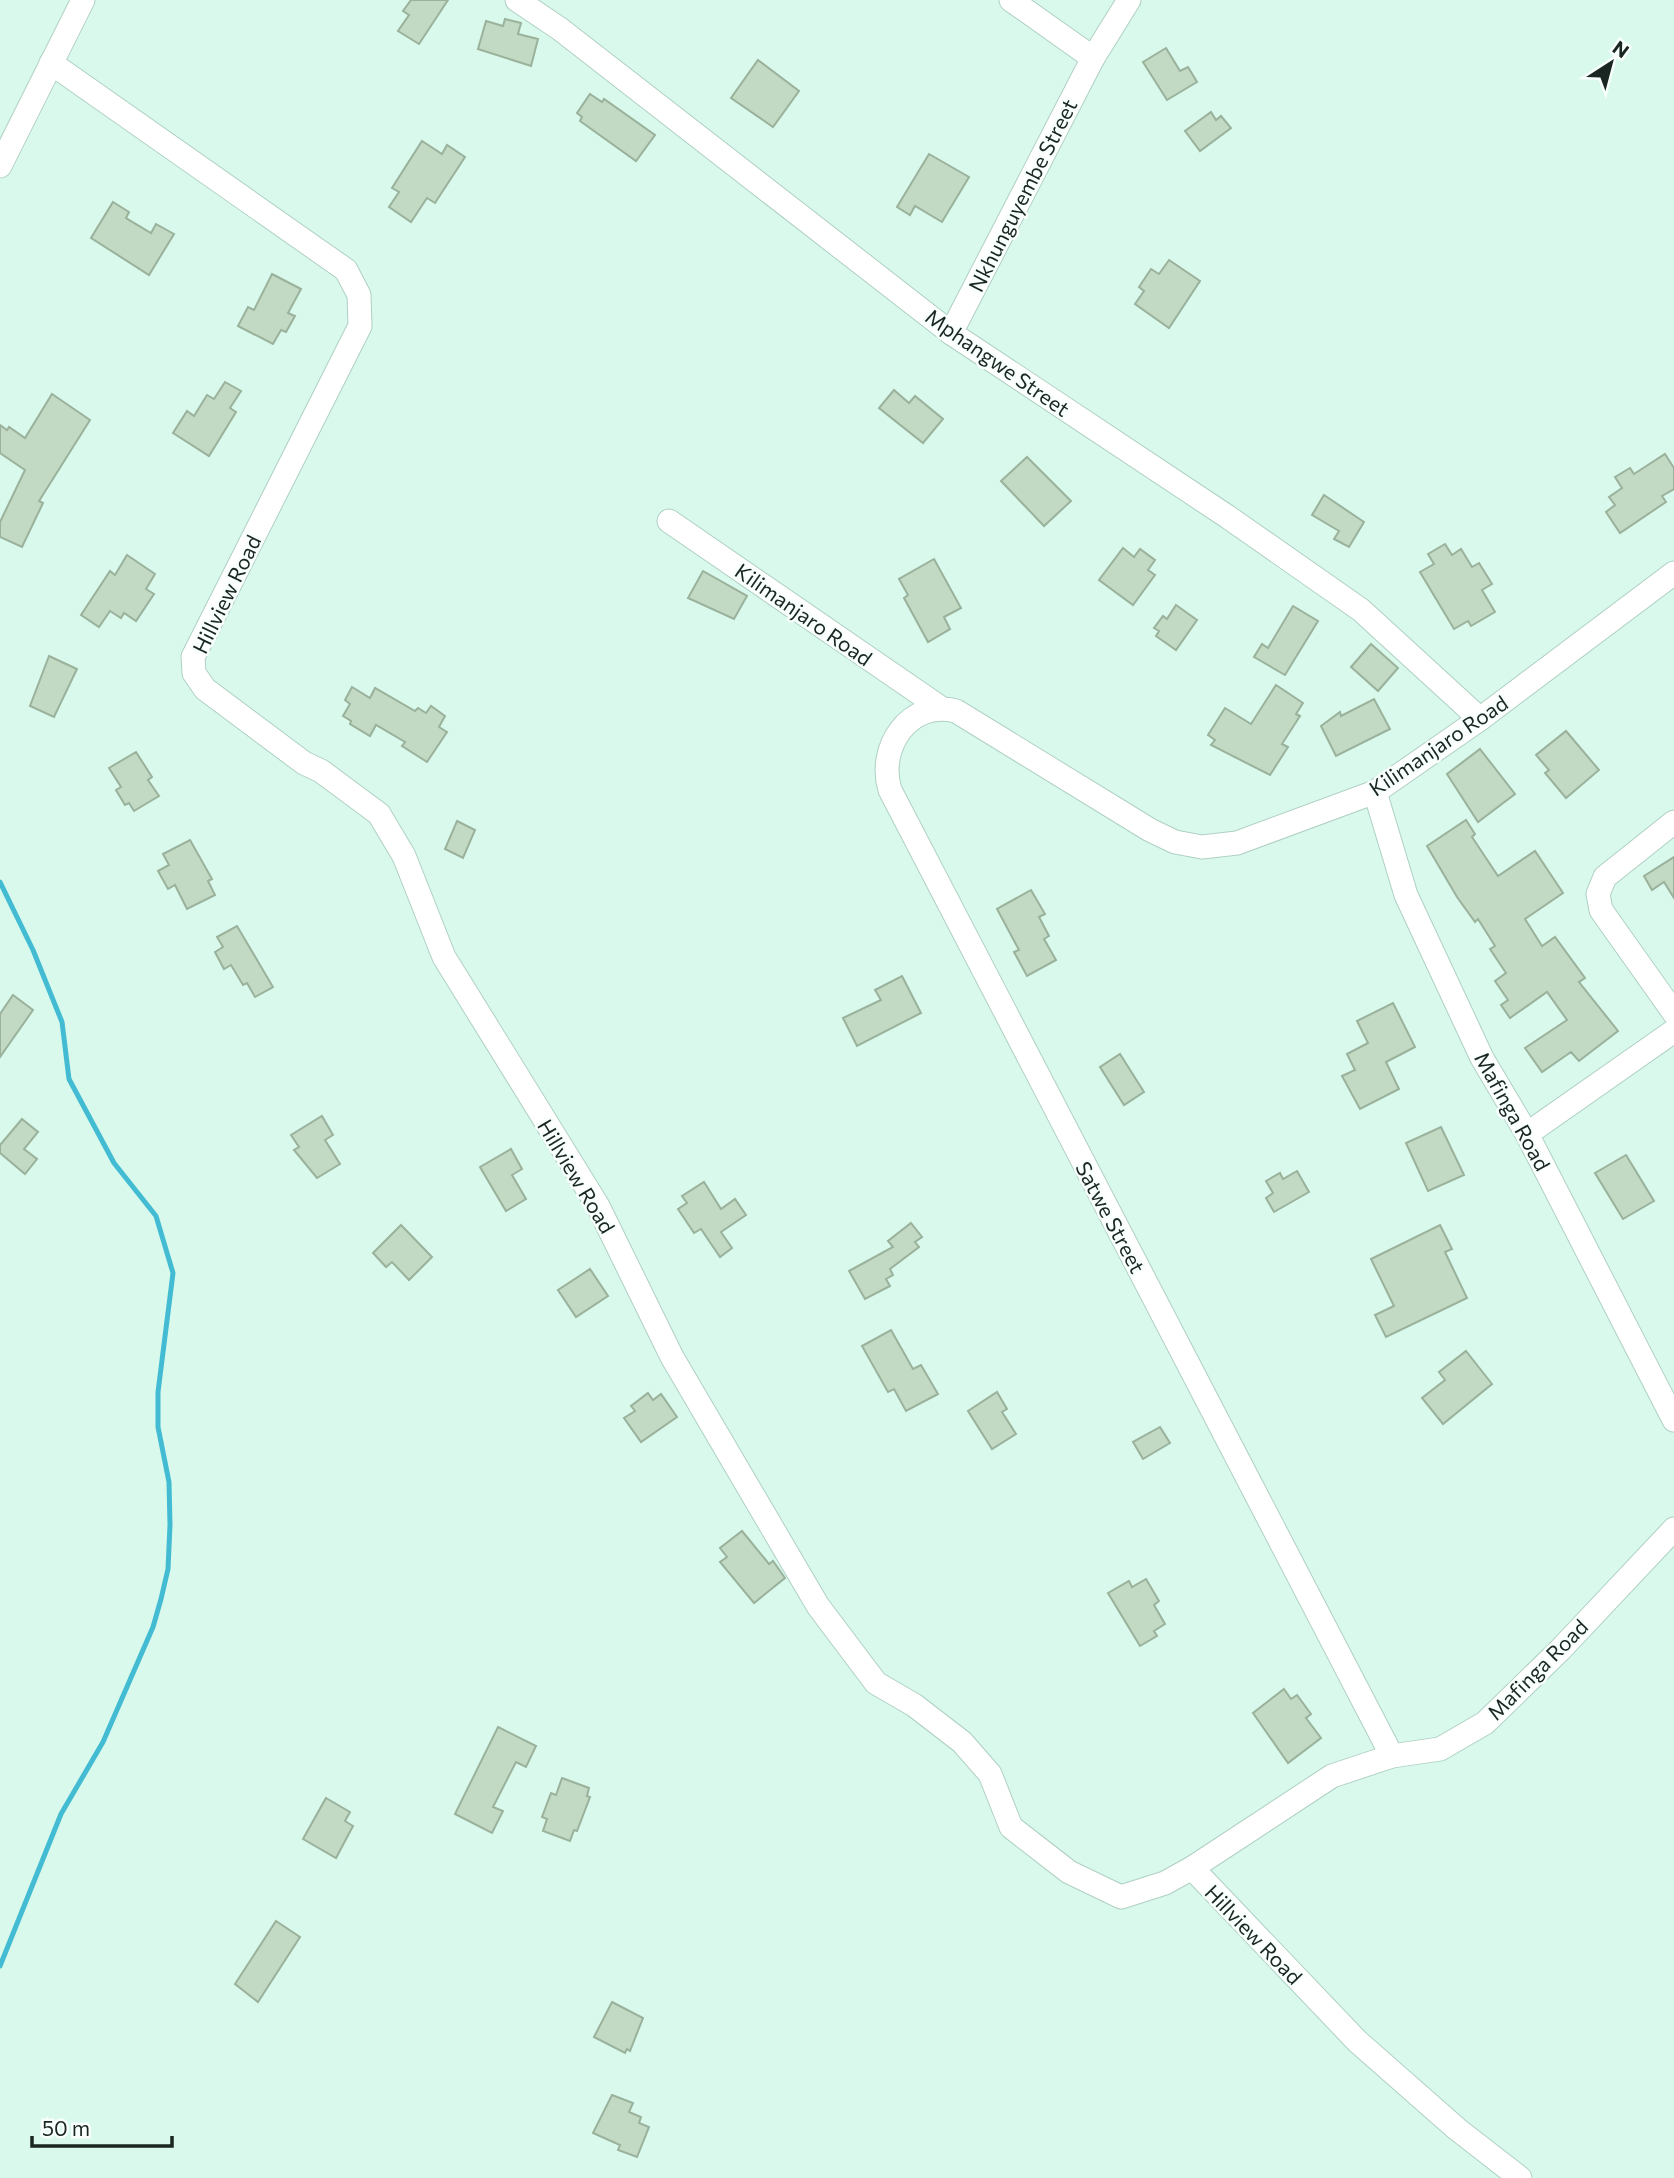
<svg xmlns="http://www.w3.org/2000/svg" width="1674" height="2178" viewBox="0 0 1674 2178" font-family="Commissioner,sans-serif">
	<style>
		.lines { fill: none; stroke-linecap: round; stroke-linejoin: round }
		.stream { stroke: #43bcd3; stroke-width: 5 }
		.building { fill: #c2d9c3; stroke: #9ab19c; stroke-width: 2 }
		.minor-casing { stroke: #afd0c3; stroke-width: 25 }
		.minor { stroke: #fff; stroke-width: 23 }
		.labels { text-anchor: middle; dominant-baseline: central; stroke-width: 5; stroke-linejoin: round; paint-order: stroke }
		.street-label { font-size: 21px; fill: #192621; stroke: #f8fffc }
	</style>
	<rect width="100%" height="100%" fill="#d8f9eb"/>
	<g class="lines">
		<path class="stream" d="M 0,882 L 33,950 L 62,1022 L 69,1079 L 114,1163 L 156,1216 L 173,1273 L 158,1392 L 158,1427 L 169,1482 L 170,1525 L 168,1569 L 161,1599 L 153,1627 L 103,1742 L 61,1814 L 0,1966"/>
	</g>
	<g class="building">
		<path d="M 411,0 L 448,0 L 419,44 L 398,31 L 409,15 L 403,11 Z"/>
		<path d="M 505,19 L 521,23 L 518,34 L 538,39 L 531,66 L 478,49 L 486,21 L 503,26 Z"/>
		<path d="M 1166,48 L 1180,71 L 1188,67 L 1197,82 L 1167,100 L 1143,62 Z"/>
		<path d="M 758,60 L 799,91 L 773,127 L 731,98 Z"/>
		<path d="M 590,94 L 602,102 L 604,99 L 655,135 L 636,161 L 580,121 L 582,117 L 577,113 Z"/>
		<path d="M 1211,112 L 1216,120 L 1221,116 L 1231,128 L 1200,151 L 1185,131 Z"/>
		<path d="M 422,141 L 442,154 L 447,145 L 465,157 L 435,203 L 427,198 L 411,222 L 389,207 L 399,192 L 392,188 Z"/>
		<path d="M 929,154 L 969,177 L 942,222 L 915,206 L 910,215 L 897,207 Z"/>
		<path d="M 113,202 L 129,212 L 126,218 L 151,233 L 156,224 L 174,234 L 149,275 L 91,238 Z"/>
		<path d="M 1169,260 L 1200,281 L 1169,328 L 1135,304 L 1144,291 L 1139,287 L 1151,269 L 1159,274 Z"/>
		<path d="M 272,274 L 301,289 L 288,313 L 295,316 L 286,332 L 281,330 L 273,344 L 238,326 L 248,307 L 254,310 Z"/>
		<path d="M 225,382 L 241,391 L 230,408 L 236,412 L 209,456 L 173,433 L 187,411 L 194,416 L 207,395 L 214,399 Z"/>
		<path d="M 894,390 L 909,403 L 915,396 L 943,419 L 923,443 L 879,408 Z"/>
		<path d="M 52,394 L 90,420 L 39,501 L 43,503 L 22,547 L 0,537 L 0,522 L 25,470 L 0,453 L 0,425 L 7,430 L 9,427 L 25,438 Z"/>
		<path d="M 1665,454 L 1674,468 L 1674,489 L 1662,496 L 1666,502 L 1620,533 L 1606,512 L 1615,505 L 1609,497 L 1622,488 L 1615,477 L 1630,468 L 1634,474 Z"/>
		<path d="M 1027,457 L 1071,501 L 1044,526 L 1001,481 Z"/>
		<path d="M 1324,495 L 1364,522 L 1349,547 L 1334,539 L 1339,531 L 1312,515 Z"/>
		<path d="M 1445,544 L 1452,555 L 1461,549 L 1472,567 L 1479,563 L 1492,584 L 1482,590 L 1495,612 L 1471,626 L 1468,621 L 1454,629 L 1420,572 L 1434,564 L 1428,554 Z"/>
		<path d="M 1123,548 L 1134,557 L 1140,549 L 1155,560 L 1148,570 L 1155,575 L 1133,605 L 1099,580 Z"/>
		<path d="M 127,555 L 155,574 L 146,589 L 154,594 L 136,621 L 124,613 L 121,618 L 110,611 L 99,627 L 81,615 L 110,571 L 115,575 Z"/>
		<path d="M 934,559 L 961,608 L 944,617 L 950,629 L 928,642 L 904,598 L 908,595 L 899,579 Z"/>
		<path d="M 703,571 L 747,596 L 734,619 L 688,598 Z"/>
		<path d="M 1176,605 L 1197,620 L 1176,650 L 1156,636 L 1159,631 L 1154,628 L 1163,616 L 1167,619 Z"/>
		<path d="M 1293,606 L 1318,621 L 1285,675 L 1254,657 L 1262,644 L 1268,648 Z"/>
		<path d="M 1371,644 L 1398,668 L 1378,691 L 1351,667 Z"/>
		<path d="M 49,656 L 77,669 L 54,717 L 30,706 Z"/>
		<path d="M 1276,685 L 1303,703 L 1296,714 L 1300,716 L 1282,744 L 1288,747 L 1270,775 L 1211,745 L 1215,740 L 1208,735 L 1225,708 L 1251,724 Z"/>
		<path d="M 352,687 L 370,698 L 375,688 L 415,711 L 418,708 L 426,713 L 431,706 L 445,716 L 439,727 L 447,732 L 427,762 L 402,746 L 405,742 L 376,725 L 370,736 L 350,724 L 351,721 L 343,716 L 350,704 L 345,700 Z"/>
		<path d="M 1374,699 L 1390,729 L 1336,756 L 1321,726 L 1340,712 L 1341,716 Z"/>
		<path d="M 1566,731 L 1599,770 L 1566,798 L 1545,773 L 1549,770 L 1536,755 Z"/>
		<path d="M 1480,749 L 1515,794 L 1478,822 L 1447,774 Z"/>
		<path d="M 136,752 L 152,777 L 148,780 L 159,796 L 134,811 L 129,803 L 125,805 L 116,790 L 121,787 L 109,768 Z"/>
		<path d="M 1466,820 L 1475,834 L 1472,837 L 1498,876 L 1535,851 L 1563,893 L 1525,919 L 1542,946 L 1555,937 L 1585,978 L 1579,982 L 1618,1031 L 1579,1061 L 1571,1052 L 1542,1072 L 1525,1048 L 1567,1020 L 1547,992 L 1510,1018 L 1501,1005 L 1508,1000 L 1495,981 L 1506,973 L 1490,949 L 1495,946 L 1478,919 L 1475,922 L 1457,897 L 1427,846 Z"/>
		<path d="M 457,821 L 475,830 L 463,858 L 445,849 Z"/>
		<path d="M 190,840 L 212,879 L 208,881 L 215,895 L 187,909 L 175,885 L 168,889 L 158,871 L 169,865 L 163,854 Z"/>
		<path d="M 1674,857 L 1674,898 L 1664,882 L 1652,890 L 1644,876 Z"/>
		<path d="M 1031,890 L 1045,914 L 1039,917 L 1049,936 L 1044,939 L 1056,960 L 1027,976 L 1014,952 L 1019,950 L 997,909 Z"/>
		<path d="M 237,926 L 273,987 L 255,997 L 247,983 L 243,985 L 231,965 L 224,969 L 215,952 L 223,947 L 217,937 Z"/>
		<path d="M 902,976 L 921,1013 L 857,1046 L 843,1018 L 881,1000 L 875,990 Z"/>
		<path d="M 13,995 L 33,1010 L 0,1057 L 0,1014 Z"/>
		<path d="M 1393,1003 L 1415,1047 L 1386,1062 L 1399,1089 L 1360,1109 L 1342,1076 L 1355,1070 L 1347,1054 L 1368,1043 L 1357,1021 Z"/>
		<path d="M 1120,1054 L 1144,1092 L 1124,1105 L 1100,1067 Z"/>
		<path d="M 322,1116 L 333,1135 L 325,1140 L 340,1164 L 317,1178 L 294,1150 L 299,1147 L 291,1135 Z"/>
		<path d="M 22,1119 L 38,1132 L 24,1149 L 37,1159 L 25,1174 L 0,1153 L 0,1145 Z"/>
		<path d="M 1441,1127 L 1464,1175 L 1428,1191 L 1406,1143 Z"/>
		<path d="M 511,1149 L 522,1169 L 512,1175 L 526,1199 L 506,1211 L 480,1167 Z"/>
		<path d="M 1626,1155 L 1654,1201 L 1623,1219 L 1595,1173 Z"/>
		<path d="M 1297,1171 L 1309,1192 L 1274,1212 L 1266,1198 L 1273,1193 L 1266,1181 L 1280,1173 L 1283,1179 Z"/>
		<path d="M 704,1182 L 721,1209 L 735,1199 L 746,1215 L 721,1232 L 732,1248 L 720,1257 L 701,1229 L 694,1233 L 678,1209 L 687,1203 L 682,1196 Z"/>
		<path d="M 911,1223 L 922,1237 L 915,1242 L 919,1247 L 890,1269 L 893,1275 L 886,1279 L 890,1286 L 865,1299 L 849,1271 L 893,1247 L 888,1241 Z"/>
		<path d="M 401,1225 L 432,1257 L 409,1280 L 392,1262 L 386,1267 L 373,1253 Z"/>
		<path d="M 1440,1225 L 1452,1249 L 1445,1252 L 1467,1298 L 1386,1337 L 1375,1315 L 1394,1306 L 1371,1259 Z"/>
		<path d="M 590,1269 L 608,1296 L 576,1317 L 558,1290 Z"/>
		<path d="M 891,1330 L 913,1369 L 921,1365 L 938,1394 L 906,1411 L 894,1389 L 888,1392 L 862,1346 Z"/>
		<path d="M 1466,1351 L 1492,1384 L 1443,1424 L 1422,1398 L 1445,1380 L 1439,1372 Z"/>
		<path d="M 997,1392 L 1007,1409 L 1002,1412 L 1016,1434 L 992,1449 L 968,1411 Z"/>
		<path d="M 648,1393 L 653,1400 L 661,1394 L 677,1417 L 641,1442 L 624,1418 L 635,1411 L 631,1406 Z"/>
		<path d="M 1160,1427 L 1170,1443 L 1143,1459 L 1133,1442 Z"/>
		<path d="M 742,1531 L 769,1564 L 773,1561 L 785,1578 L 754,1603 L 720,1562 L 727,1557 L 720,1548 Z"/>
		<path d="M 1146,1579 L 1159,1601 L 1154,1605 L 1165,1624 L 1154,1631 L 1157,1636 L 1140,1646 L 1108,1593 L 1129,1581 L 1132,1587 Z"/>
		<path d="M 1284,1689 L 1291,1699 L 1297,1695 L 1311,1714 L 1306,1718 L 1321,1738 L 1288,1763 L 1253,1713 Z"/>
		<path d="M 498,1727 L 536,1746 L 526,1767 L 516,1762 L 493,1807 L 503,1811 L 492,1833 L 455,1814 Z"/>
		<path d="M 562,1778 L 589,1788 L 587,1796 L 590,1797 L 577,1831 L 574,1830 L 570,1841 L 543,1831 L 547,1819 L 542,1817 L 551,1793 L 556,1795 Z"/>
		<path d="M 326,1798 L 350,1812 L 345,1821 L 353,1826 L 336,1858 L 303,1839 Z"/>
		<path d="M 276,1921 L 300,1937 L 258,2002 L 235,1984 Z"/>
		<path d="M 612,2002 L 643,2018 L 630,2051 L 627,2049 L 625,2053 L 594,2037 Z"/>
		<path d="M 612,2095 L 633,2103 L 629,2112 L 641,2117 L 639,2123 L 649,2127 L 637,2157 L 618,2150 L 620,2145 L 593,2133 Z"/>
	</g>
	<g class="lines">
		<defs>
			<g id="minor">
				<path d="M 517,0 L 560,29 L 951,333 L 1228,517 L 1361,610 L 1480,719"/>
				<path d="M 1011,0 L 1093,58 L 1129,0"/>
				<path d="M 51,63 L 346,270 L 359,295 L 360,326 L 193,657 L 194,673 L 205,689 L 304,763 L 321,771 L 379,814 L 404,856 L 444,957 L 598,1206 L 672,1357 L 818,1606 L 876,1683 L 914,1705 L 962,1742 L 990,1774 L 1011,1827 L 1069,1872 L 1121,1897 L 1165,1883 L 1192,1868 L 1357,2041 L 1457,2129 L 1520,2178"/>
				<path d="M 0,166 L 83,0"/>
				<path d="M 951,333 L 1093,58"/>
				<path d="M 669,521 L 938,706"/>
				<path d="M 1375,792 L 1406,895 L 1482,1058 L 1527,1134 L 1674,1420"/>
				<path d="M 1674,822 L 1605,877 L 1598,894 L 1601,910 L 1674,1013"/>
				<path d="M 1527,1134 L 1674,1031"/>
				<path d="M 1392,1756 L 890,790 C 877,748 909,699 956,711 L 1150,830 L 1175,842 L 1202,847 L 1237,843 L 1375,792 L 1480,719 L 1674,573"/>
				<path d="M 1192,1868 L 1332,1776 L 1392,1756 L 1440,1749 L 1485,1723 L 1560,1650 L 1674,1529"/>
			</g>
		</defs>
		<use href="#minor" class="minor-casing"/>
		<use href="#minor" class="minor"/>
	</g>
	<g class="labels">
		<g class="street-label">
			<text transform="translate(1022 195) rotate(-63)">Nkhunguyembe Street</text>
			<text transform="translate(998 362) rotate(35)">Mphangwe Street</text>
			<text transform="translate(226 594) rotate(-64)">Hillview Road</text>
			<text transform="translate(804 614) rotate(35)">Kilimanjaro Road</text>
			<text transform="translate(1438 745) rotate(-34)">Kilimanjaro Road</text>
			<text transform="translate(1513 1111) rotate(61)">Mafinga Road</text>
			<text transform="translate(577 1176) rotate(59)">Hillview Road</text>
			<text transform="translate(1111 1217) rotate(62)">Satwe Street</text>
			<text transform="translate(1537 1669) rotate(-45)">Mafinga Road</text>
			<text transform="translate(1254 1934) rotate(46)">Hillview Road</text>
		</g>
	</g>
	<g transform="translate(1611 63) rotate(36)" stroke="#f8fffc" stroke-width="5" paint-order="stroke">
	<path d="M0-5L12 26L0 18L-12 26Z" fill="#192621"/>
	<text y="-10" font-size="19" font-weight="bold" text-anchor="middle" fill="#192621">N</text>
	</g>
	<path d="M32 2136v10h140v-10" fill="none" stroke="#192621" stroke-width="3.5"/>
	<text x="42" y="2136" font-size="21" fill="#192621" stroke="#f8fffc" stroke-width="5" paint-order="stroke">50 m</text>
</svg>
